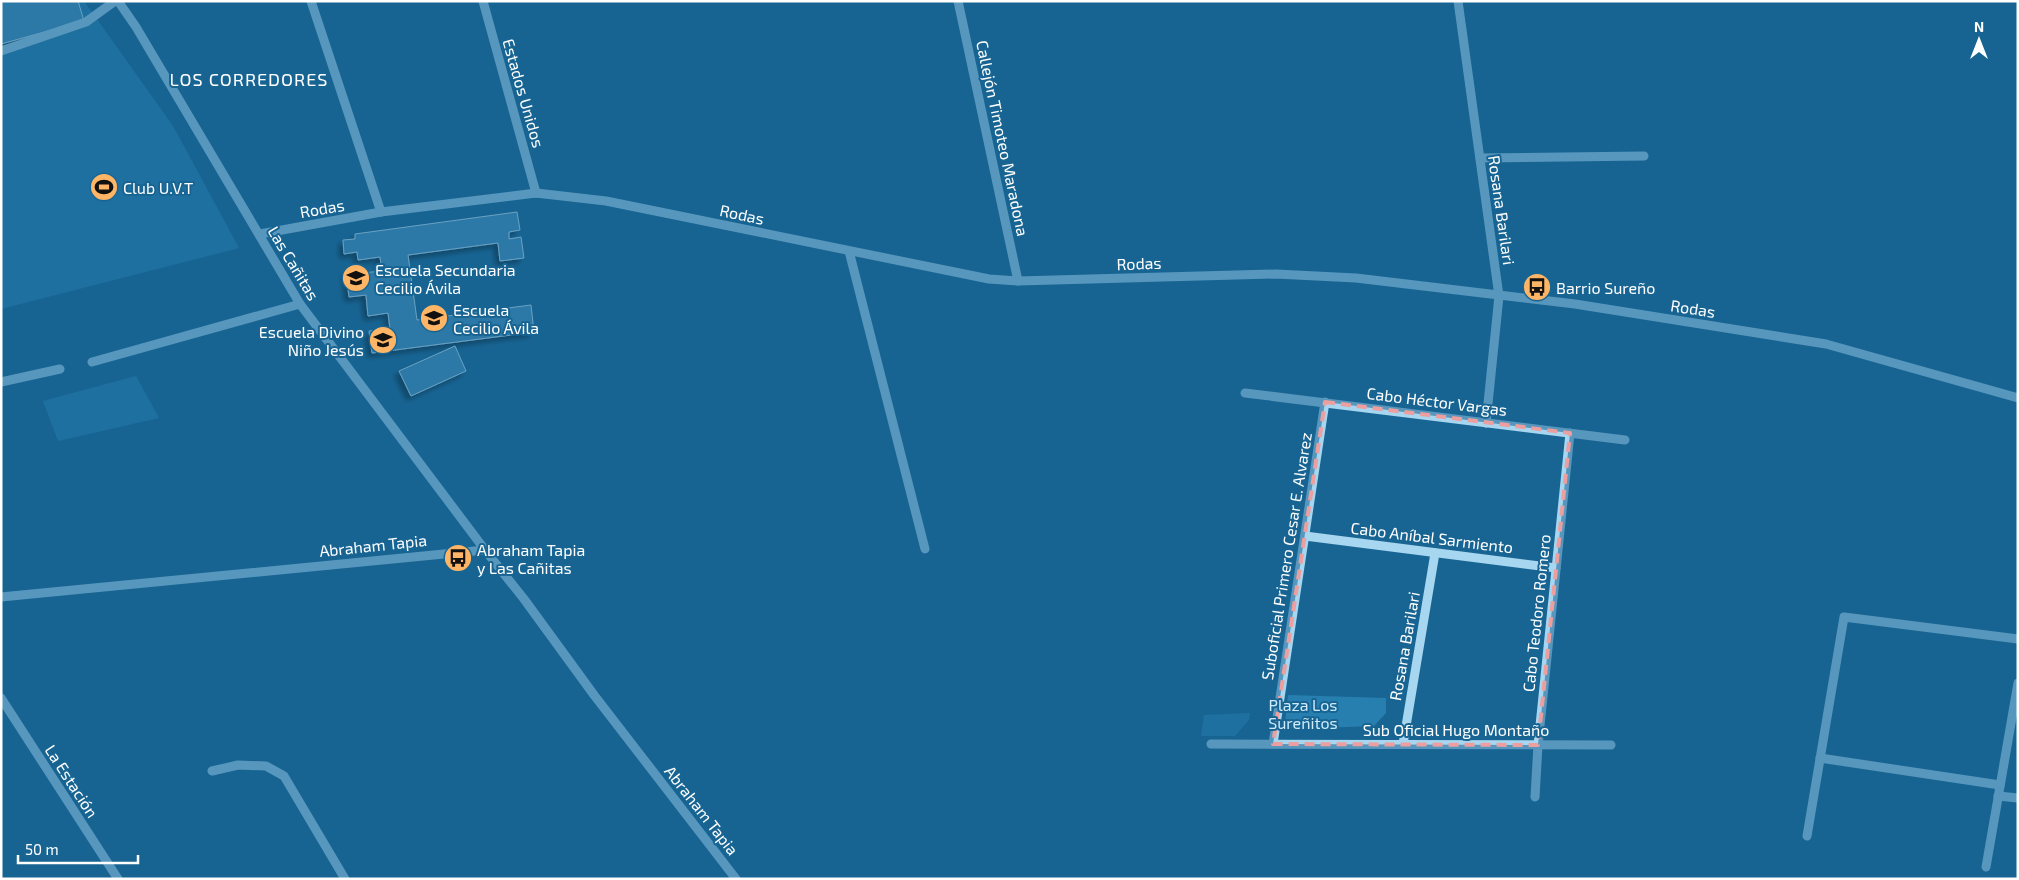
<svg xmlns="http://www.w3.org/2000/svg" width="2019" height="880" viewBox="0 0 2019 880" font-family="'Exo 2',sans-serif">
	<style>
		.green { fill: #277faf }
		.building { fill: #4491bc; stroke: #ceebfb; filter: url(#shadow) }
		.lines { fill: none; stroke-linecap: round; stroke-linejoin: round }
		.minor { stroke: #a7d6f0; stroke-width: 9 }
		.marked { fill: none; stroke: #ed9e9e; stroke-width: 4; stroke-dasharray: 10 6; stroke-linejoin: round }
		.labels { text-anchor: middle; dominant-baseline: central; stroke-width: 4; stroke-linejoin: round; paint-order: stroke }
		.street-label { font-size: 16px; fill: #fff; stroke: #186593 }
		.poi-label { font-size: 16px; fill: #fff; stroke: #186593; text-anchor: start }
		.park-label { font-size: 16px; fill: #ceebfb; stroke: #186593 }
		.neighbourhood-label { font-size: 18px; letter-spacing: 1px; fill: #fff; stroke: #186593 }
	</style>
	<defs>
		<filter id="shadow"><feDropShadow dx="-4.5" dy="4.5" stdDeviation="2.5" flood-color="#0009"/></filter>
	</defs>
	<rect width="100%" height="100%" fill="#186593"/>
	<g class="green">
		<path d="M 1,1 L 84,1 L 173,126 L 239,248 L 1,309 Z"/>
		<path d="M 136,376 L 159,418 L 58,441 L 43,401 Z"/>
		<path d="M 1288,695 L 1386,698 L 1386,713 L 1374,726 L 1293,729 L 1285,723 Z"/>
		<path d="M 1250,713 L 1249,720 L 1235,736 L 1201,736 L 1204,715 Z"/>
	</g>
	<g class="building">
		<path d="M 1,1 L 78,1 L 84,21 L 1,44 Z"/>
		<path d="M 517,212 L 520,230 L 509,232 L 509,239 L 521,237 L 524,258 L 500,261 L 498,243 L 408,255 L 417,320 L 531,305 L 534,332 L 372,353 L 369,331 L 390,329 L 388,313 L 368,316 L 366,295 L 349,297 L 346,271 L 361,268 L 362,273 L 382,271 L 380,257 L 358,260 L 357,252 L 344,254 L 343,240 L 355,239 L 355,234 Z"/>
		<path d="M 455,346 L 466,371 L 411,396 L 399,371 Z"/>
	</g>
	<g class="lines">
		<g class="minor">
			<path d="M 118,1 L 136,27 L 300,304 L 485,550 L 524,599 L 594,695 L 736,879"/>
			<path d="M 311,1 L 381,212"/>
			<path d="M 483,1 L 536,193"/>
			<path d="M 958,1 L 1018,281"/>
			<path d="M 1458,1 L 1499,296 L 1486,423"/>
			<path d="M 1,51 L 86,22 L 115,1"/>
			<path d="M 1480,158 L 1644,156"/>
			<path d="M 260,234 L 381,212 L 536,193 L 606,201 L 989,279 L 1018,281 L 1276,274 L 1356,278 L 1575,304 L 1826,344 L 2018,398"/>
			<path d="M 849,251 L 925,549"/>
			<path d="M 92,362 L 300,304"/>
			<path d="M 1,382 L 60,369"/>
			<path d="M 1245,393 L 1625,440"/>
			<path d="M 1305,536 L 1556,568"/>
			<path d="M 1,597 L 485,550"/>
			<path d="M 1,698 L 118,879"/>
			<path d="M 1211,744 L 1611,745"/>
			<path d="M 1273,744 L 1325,402"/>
			<path d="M 1403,744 L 1435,553"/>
			<path d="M 1820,758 L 2000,785"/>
			<path d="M 212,771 L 238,765 L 266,766 L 284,776 L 345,879"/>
			<path d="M 1998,796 L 2018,798"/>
			<path d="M 1535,797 L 1538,745 L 1570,433"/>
			<path d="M 1807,836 L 1844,617 L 2018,639"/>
			<path d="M 1986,867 L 2018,683"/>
		</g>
	</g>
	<path d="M0 0H2019V880H0ZM 1325,402 L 1570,433 L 1538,745 L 1273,744 Z" fill="#186593" fill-opacity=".55" fill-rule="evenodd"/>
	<path class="marked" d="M 1325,402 L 1570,433 L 1538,745 L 1273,744 Z"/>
	<defs>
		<symbol id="stadium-disc" viewBox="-11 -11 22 22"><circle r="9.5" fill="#ffb566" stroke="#186593"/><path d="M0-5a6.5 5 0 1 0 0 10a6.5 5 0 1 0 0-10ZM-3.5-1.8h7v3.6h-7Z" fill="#111"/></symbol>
		<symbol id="school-disc" viewBox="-11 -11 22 22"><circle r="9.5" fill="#ffb566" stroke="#186593"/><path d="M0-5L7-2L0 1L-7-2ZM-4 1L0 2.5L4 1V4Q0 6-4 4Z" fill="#111"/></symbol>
		<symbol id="bus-disc" viewBox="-11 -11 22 22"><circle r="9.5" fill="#ffb566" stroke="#186593"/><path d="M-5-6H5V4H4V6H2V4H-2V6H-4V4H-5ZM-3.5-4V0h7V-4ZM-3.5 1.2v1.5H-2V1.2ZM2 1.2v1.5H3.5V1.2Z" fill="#111"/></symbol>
	</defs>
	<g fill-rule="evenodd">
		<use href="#stadium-disc" x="88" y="171" width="32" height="32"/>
		<use href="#school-disc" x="340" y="262" width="32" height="32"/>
		<use href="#bus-disc" x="1521" y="271" width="32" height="32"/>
		<use href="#school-disc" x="418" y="302" width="32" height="32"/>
		<use href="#school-disc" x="367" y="324" width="32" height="32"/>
		<use href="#bus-disc" x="442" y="542" width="32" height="32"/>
	</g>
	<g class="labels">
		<g class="street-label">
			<text transform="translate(524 93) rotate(74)">Estados Unidos</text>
			<text transform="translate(1003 138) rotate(78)">Callejón Timoteo Maradona</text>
			<text transform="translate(322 208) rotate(-10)">Rodas</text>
			<text transform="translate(1502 210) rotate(82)">Rosana Barilari</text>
			<text transform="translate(742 214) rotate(12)">Rodas</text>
			<text transform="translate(294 263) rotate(59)">Las Cañitas</text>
			<text transform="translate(1139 263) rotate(-2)">Rodas</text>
			<text transform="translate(1693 308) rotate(9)">Rodas</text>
			<text transform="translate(1437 401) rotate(7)">Cabo Héctor Vargas</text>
			<text transform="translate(1432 537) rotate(7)">Cabo Aníbal Sarmiento</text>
			<text transform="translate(373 545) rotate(-6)">Abraham Tapia</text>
			<text transform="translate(1286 556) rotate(-81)">Suboficial Primero Cesar E. Alvarez</text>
			<text transform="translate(1536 613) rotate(-84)">Cabo Teodoro Romero</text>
			<text transform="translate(1404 646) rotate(-80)">Rosana Barilari</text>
			<text x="1456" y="729">Sub Oficial Hugo Montaño</text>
			<text transform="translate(72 781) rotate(57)">La Estación</text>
			<text transform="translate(702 810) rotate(52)">Abraham Tapia</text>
		</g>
		<g class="poi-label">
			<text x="123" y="187">Club U.V.T</text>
			<text x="375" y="269">Escuela Secundaria<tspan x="375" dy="18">Cecilio Ávila</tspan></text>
			<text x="1556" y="287">Barrio Sureño</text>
			<text x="453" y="309">Escuela<tspan x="453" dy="18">Cecilio Ávila</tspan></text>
			<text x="364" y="331" text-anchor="end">Escuela Divino<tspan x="364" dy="18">Niño Jesús</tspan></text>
			<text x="477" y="549">Abraham Tapia<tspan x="477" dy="18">y Las Cañitas</tspan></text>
		</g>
		<g class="park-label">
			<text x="1303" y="704">Plaza Los<tspan x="1303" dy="18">Sureñitos</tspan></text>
		</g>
		<g class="neighbourhood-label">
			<text x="249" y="79">LOS CORREDORES</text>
		</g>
	</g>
	<rect width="2019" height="880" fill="none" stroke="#ffffff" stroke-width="5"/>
	<g transform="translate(1979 40)" stroke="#186593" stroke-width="4" paint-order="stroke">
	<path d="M0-4L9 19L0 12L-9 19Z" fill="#ffffff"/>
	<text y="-8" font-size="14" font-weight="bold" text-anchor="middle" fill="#ffffff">N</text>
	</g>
	<path d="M18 855v8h120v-8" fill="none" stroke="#ffffff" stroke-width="2.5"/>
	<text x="25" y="855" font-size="15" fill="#ffffff" stroke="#186593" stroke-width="4" paint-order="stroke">50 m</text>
</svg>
